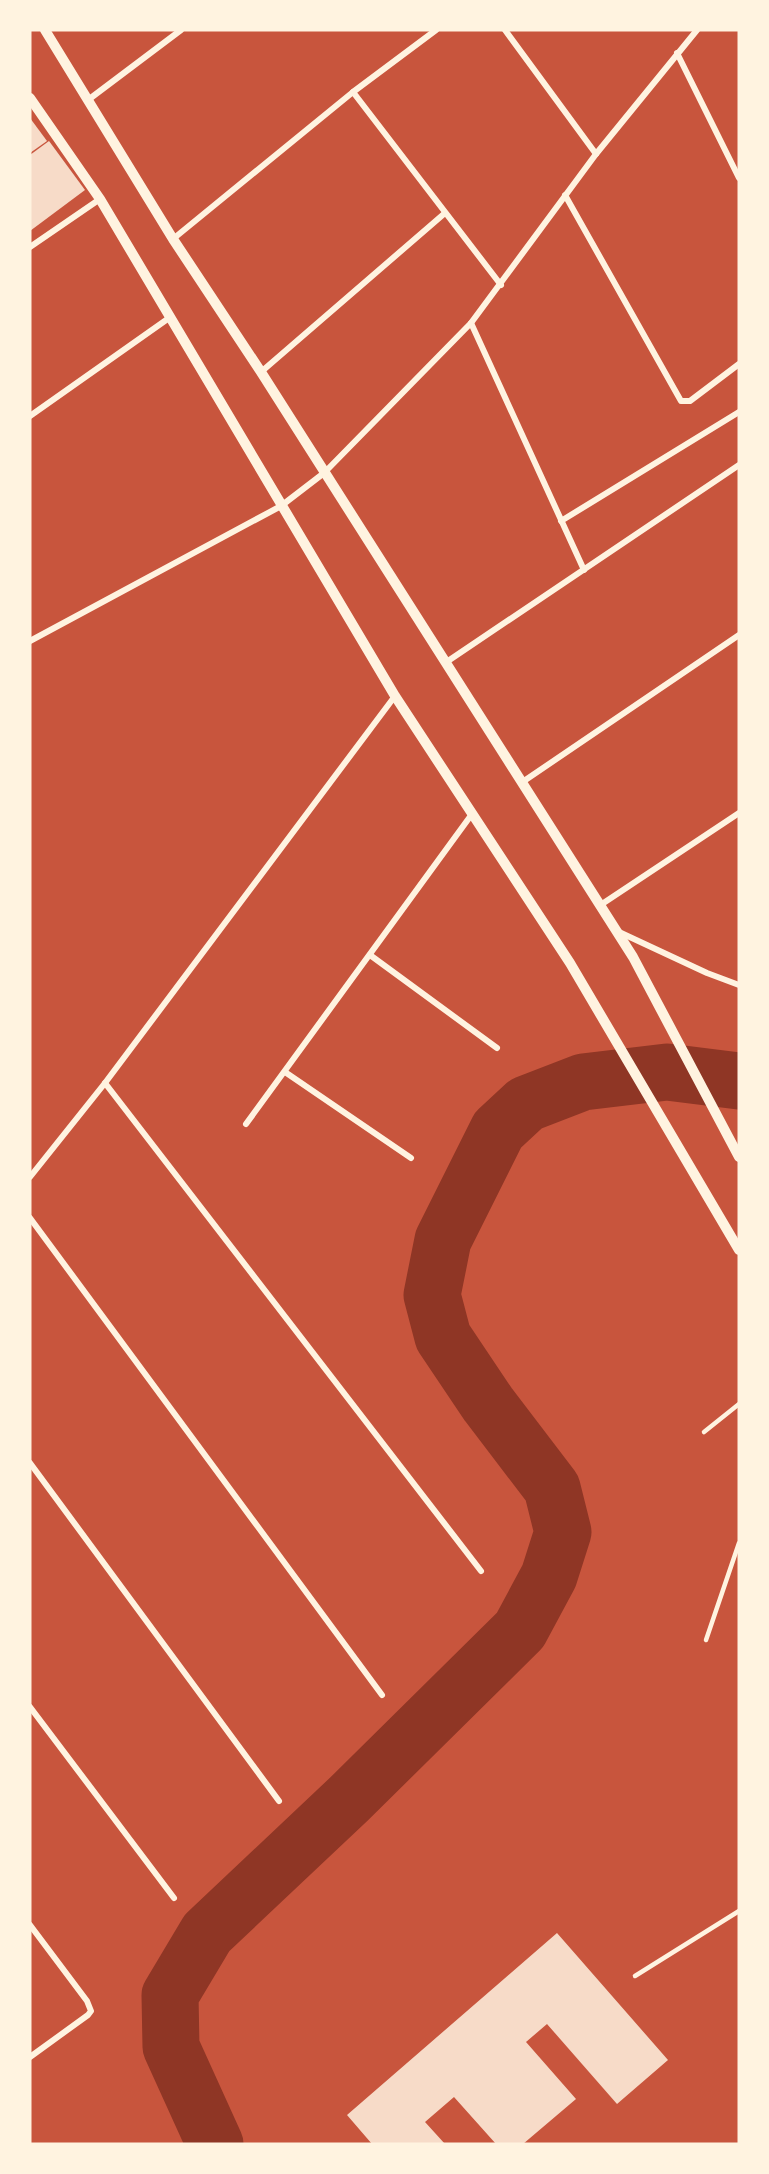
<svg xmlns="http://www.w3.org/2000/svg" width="769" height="2174" viewBox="0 0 769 2174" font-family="Raleway,sans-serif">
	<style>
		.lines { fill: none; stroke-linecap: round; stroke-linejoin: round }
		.river { stroke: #8f3625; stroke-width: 57 }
		.building { fill: #f7dbc8 }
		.service { stroke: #fff3e0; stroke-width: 4.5 }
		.minor { stroke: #fff3e0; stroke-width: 6 }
		.tertiary { stroke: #fff3e0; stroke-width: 10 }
	</style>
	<rect width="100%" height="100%" fill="#c8553d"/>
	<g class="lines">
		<path class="river" d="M 215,2144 L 171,2047 L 170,1995 L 207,1933 L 349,1799 L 520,1630 L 549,1576 L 563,1532 L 552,1488 L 488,1404 L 443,1337 L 432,1295 L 443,1240 L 498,1130 L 526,1104 L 583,1082 L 667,1072 L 739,1081"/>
	</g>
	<g class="building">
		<path d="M 30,118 L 47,141 L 30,153 Z"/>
		<path d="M 49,141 L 85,190 L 30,231 L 30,155 Z"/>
		<path d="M 557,1933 L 668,2060 L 617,2104 L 547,2024 L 526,2042 L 576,2099 L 523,2144 L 496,2144 L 454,2097 L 425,2122 L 445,2144 L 372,2144 L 347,2115 Z"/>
	</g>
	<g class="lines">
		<g class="service">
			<path d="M 704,1432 L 739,1404"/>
			<path d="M 706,1640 L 739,1543"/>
			<path d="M 635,1976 L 739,1911"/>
		</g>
		<g class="minor">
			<path d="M 505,30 L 596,154"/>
			<path d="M 677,53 L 739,178"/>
			<path d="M 353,92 L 501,285"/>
			<path d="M 88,100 L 181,30"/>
			<path d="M 565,195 L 681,401 L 690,401 L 739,364"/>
			<path d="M 173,239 L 353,92 L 436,30"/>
			<path d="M 30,247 L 100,199"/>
			<path d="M 471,323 L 584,570"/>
			<path d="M 261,372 L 445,213"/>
			<path d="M 30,416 L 169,318"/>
			<path d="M 561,521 L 739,412"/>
			<path d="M 30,641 L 281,506 L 324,473 L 471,323 L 596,154 L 697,30"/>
			<path d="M 445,663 L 739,465"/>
			<path d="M 521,783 L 739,635"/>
			<path d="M 599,906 L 739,813"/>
			<path d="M 619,932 L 707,973 L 739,985"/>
			<path d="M 370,955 L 497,1048"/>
			<path d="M 285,1072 L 411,1158"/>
			<path d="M 105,1083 L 481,1571"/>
			<path d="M 246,1124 L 472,814"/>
			<path d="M 30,1177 L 105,1083 L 395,696"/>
			<path d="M 30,1218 L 382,1695"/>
			<path d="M 30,1463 L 279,1801"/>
			<path d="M 30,1707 L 174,1898"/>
			<path d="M 30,1925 L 87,2001 L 91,2011 L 88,2015 L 30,2057"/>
		</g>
		<g class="tertiary">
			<path d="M 45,30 L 173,239 L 261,372 L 633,957 L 739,1157"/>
			<path d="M 30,98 L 100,199 L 395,696 L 570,963 L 739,1250"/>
		</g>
	</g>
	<rect width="769" height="2174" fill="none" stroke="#fff3e0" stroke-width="63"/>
</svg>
